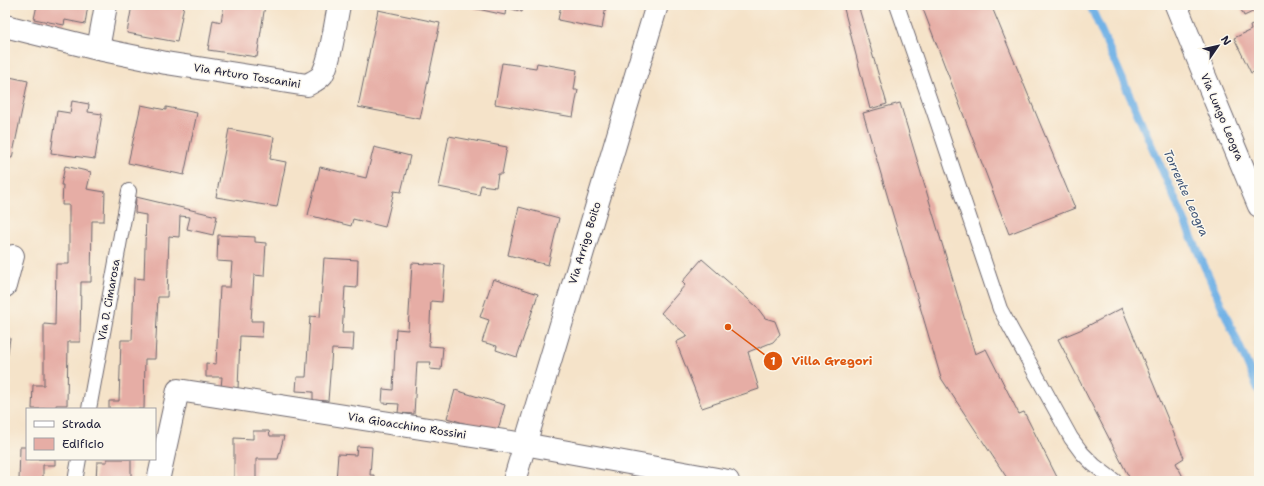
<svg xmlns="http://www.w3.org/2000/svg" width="1264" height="486" viewBox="0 0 1264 486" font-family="'Shantell Sans',sans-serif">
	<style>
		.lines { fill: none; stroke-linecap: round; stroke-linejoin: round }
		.stream { stroke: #72b2e6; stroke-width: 8 }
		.building { fill: #e6ada5 }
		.lane-casing { stroke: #6c666d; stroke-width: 16 }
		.street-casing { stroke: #6c666d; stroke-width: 24 }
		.lane { stroke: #fff; stroke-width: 14 }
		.street { stroke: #fff; stroke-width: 22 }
		.labels { text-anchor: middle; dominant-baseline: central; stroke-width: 3; stroke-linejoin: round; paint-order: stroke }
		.street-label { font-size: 11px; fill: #22223b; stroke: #fbf7ec }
		.water-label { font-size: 12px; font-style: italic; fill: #3e5477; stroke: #fbf7ec }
		.leader { fill: none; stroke: #de560e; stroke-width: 1.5 }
		.callout-dot { fill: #de560e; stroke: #fbf7ec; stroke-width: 1.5 }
		.mark-label { font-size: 12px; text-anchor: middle; font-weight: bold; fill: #fff }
		.callout-label { font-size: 12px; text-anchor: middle; font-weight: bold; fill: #de560e; stroke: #fbf7ec; stroke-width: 3; stroke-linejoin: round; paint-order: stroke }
	</style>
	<rect width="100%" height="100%" fill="#fbf7ec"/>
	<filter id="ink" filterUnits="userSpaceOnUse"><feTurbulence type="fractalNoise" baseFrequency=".025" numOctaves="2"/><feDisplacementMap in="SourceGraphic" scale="8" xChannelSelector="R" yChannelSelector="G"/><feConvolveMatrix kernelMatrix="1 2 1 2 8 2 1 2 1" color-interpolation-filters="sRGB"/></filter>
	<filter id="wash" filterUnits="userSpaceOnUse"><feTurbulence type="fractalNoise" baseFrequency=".012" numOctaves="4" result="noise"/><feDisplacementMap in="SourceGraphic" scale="16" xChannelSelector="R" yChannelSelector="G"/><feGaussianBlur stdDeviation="0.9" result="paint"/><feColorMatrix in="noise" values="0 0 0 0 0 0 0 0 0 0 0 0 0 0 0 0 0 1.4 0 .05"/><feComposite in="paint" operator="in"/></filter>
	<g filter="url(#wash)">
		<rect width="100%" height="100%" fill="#f5e3c9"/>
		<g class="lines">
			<path class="stream" d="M 1090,5 L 1259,391"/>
		</g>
		<g id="blocks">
			<g class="building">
				<path d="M 37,5 L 88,5 L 85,24 L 65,20 L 64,25 L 34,19 Z"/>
				<path d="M 132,5 L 184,5 L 177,42 L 127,33 Z"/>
				<path d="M 224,5 L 265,5 L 257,57 L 208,50 L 213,20 L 221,22 Z"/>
				<path d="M 474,5 L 523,5 L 522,12 L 506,7 L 505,15 L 473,8 Z"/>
				<path d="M 561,5 L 606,5 L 602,29 L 558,20 Z"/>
				<path d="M 843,5 L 858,5 L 887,104 L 870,109 Z"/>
				<path d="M 935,5 L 991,5 L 1075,208 L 1009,234 L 923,9 Z"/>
				<path d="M 1239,5 L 1259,5 L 1259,9 L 1244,16 Z"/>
				<path d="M 378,10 L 440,23 L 420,119 L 358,107 Z"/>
				<path d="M 1259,22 L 1259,70 L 1251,73 L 1234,38 L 1251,30 L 1250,26 Z"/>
				<path d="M 502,63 L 536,68 L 537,63 L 577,70 L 574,90 L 578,90 L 573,117 L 495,104 Z"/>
				<path d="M 5,76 L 28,81 L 12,158 L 5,157 Z"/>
				<path d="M 72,101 L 89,104 L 88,112 L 102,114 L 95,159 L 51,153 L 57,111 L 70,113 Z"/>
				<path d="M 900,103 L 975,354 L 986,349 L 1019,414 L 1024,412 L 1059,481 L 1009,481 L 941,378 L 863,113 Z"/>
				<path d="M 141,105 L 166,110 L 166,107 L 197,113 L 184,175 L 128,163 Z"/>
				<path d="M 229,129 L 274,137 L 270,159 L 286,162 L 277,207 L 216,197 Z"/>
				<path d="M 449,136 L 507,147 L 502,174 L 498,174 L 496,187 L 481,185 L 479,195 L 439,187 Z"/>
				<path d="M 374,147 L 410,156 L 401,192 L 394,191 L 385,227 L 353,219 L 351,226 L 308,215 L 320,167 L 366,178 Z"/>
				<path d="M 65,166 L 91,172 L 87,189 L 105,192 L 104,221 L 92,221 L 91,282 L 81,282 L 80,342 L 68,342 L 67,405 L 56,405 L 56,409 L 32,409 L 33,385 L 44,385 L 44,324 L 55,325 L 56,264 L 69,264 L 69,205 L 62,205 L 63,185 L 61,185 Z"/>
				<path d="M 136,197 L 217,216 L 213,235 L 187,229 L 190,217 L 180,216 L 179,237 L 169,236 L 167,297 L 158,297 L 155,359 L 145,359 L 144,409 L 109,409 L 109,401 L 119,401 L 121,340 L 132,340 L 134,278 L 144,279 L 146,215 L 135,213 Z"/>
				<path d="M 519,207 L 559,218 L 548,265 L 508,255 Z"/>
				<path d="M 218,235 L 255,237 L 255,242 L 266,243 L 264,276 L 254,275 L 251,321 L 263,321 L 262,337 L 240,336 L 238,389 L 221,388 L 222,377 L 206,377 L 206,363 L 216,364 L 220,287 L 230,287 L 232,262 L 217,261 Z"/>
				<path d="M 324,258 L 358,260 L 357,288 L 345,287 L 342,333 L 354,333 L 353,350 L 332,349 L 328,401 L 313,400 L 313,392 L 296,391 L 297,377 L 306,377 L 310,316 L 320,317 Z"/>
				<path d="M 702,259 L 756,306 L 765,318 L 775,321 L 780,334 L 773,342 L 748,352 L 759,389 L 702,408 L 676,342 L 688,336 L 661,313 L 685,285 L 682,282 Z"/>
				<path d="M 412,263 L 445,265 L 442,302 L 431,301 L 429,346 L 443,347 L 441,370 L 430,369 L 431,362 L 417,362 L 414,414 L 398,413 L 399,404 L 382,403 L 383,389 L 393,390 L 396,329 L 408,330 Z"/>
				<path d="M 493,279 L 538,294 L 517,357 L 496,350 L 497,346 L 482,342 L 489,320 L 480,317 Z"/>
				<path d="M 1122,308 L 1184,458 L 1176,463 L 1185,481 L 1131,481 L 1058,339 L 1080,330 Z"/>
				<path d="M 5,337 L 10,338 L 7,359 L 5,358 Z"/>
				<path d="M 455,390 L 505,405 L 497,433 L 447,418 Z"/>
				<path d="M 253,431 L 269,431 L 270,436 L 284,436 L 278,459 L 256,459 L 256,481 L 234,481 L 234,438 L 253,439 Z"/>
				<path d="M 357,446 L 372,447 L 370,475 L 374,475 L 374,481 L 336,481 L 338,454 L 356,455 Z"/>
				<path d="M 20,447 L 27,447 L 27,459 L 55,459 L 55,465 L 43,465 L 43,481 L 19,481 Z"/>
				<path d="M 107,459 L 131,459 L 131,481 L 96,481 L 97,462 L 107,462 Z"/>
			</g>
		</g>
	</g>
	<g filter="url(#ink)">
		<use href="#blocks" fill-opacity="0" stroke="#6c666d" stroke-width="1"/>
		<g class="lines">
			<defs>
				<g id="lane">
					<path d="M 897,5 L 935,115 L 1000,309 L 1071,438 L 1082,453 L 1094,465 L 1115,481"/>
					<path d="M 89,409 L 129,191"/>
					<path d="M 75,481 L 79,459"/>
				</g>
				<g id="street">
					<path d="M 1176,5 L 1206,79 L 1259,206"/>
					<path d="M 5,26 L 98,49 L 166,63 L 307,85 C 312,82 318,80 322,75 C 331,60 335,24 339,5"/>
					<path d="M 98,49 L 106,5"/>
					<path d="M 5,286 L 13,256"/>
					<path d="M 158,481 L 178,390 L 524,444 L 728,481"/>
					<path d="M 514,481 L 657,5"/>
				</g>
			</defs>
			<use href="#lane" class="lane-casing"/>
			<use href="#street" class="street-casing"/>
			<use href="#lane" class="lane"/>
			<use href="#street" class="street"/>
		</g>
	</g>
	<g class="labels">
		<g class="street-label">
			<text transform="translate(247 76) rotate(9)">Via Arturo Toscanini</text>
			<text transform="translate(1222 117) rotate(67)">Via Lungo Leogra</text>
			<text transform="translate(585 243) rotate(-73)">Via Arrigo Boito</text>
			<text transform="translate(109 300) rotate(-80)">Via D. Cimarosa</text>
			<text transform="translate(407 426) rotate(9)">Via Gioacchino Rossini</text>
		</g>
		<g class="water-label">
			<text transform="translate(1186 193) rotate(66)">Torrente Leogra</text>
		</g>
	</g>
	<path class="leader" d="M728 327L773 361"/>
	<g class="callout-dot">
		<circle cx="728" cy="327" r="4"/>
		<circle cx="773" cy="361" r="10"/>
	</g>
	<g class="mark-label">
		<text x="773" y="365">1</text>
	</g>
	<g class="callout-label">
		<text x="832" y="365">Villa Gregori</text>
	</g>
	<rect width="1264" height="486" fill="none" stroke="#fbf7ec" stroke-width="20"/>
	<rect x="26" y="408" width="130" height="52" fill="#fbf7ec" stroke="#a4a2a5"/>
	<rect x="34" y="421" width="20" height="6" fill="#ffffff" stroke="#a4a2a5"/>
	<text x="62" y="428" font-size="12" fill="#22223b">Strada</text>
	<rect x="34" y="438" width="20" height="12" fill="#e6ada5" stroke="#a4a2a5"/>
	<text x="62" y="448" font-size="12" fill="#22223b">Edificio</text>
	<g transform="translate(1218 46) rotate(56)" stroke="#fbf7ec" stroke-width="3" paint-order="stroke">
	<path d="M0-3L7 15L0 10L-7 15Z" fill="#22223b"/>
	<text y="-6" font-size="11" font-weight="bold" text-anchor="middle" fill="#22223b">N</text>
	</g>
</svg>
